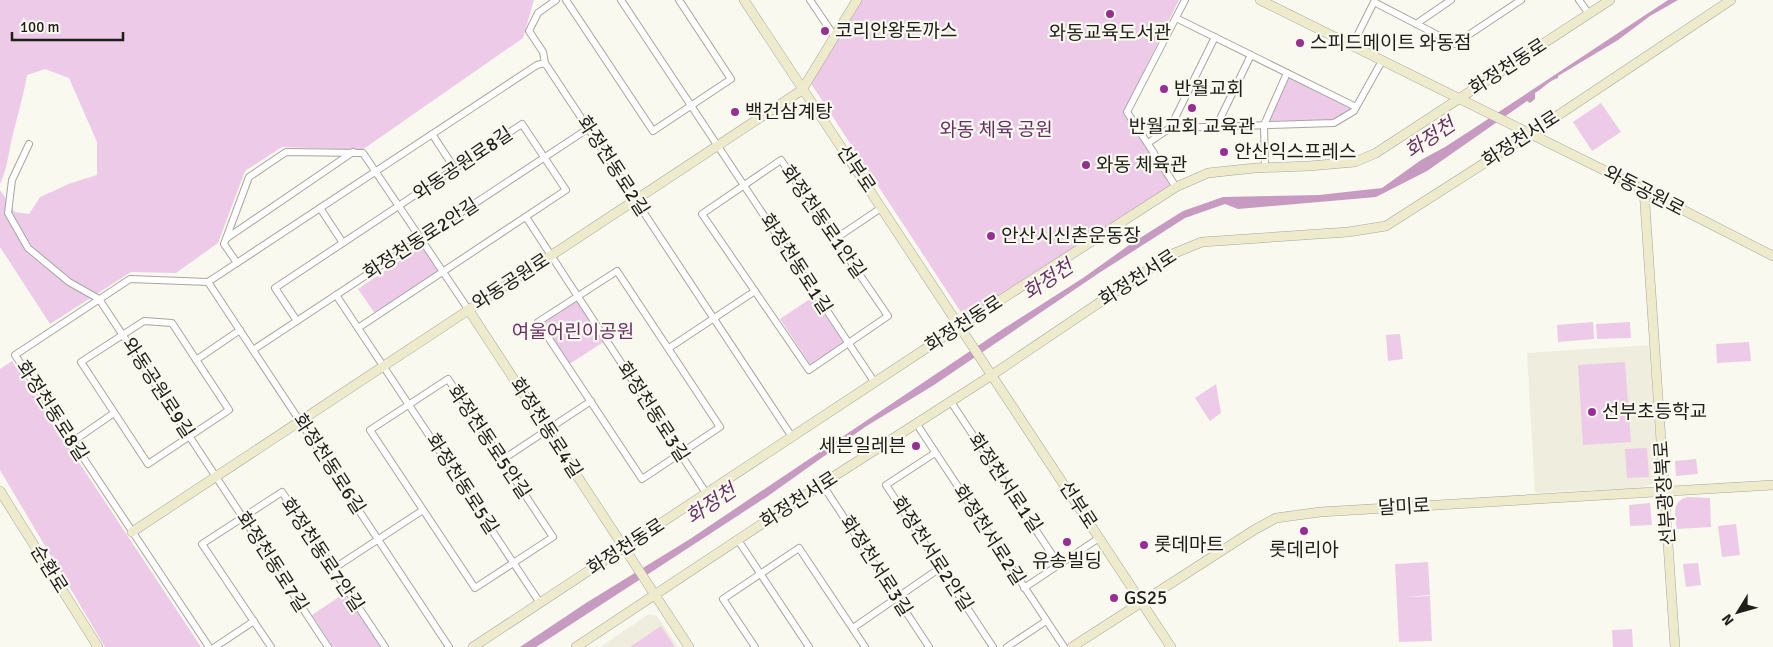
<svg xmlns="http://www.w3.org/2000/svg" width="1773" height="647" viewBox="0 0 1773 647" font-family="Signika,'Noto Sans KR',sans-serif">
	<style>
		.built { fill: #efeddd }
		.green { fill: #eccae8 }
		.water { fill: #c69ac1 }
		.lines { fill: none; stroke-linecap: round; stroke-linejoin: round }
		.street-casing { stroke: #a7a69e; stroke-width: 8 }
		.secondary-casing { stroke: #a7a69e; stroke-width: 10 }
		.street { stroke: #fff; stroke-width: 6 }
		.secondary { stroke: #eeeacc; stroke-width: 9 }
		.poi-dot { fill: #972f92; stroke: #faf9f0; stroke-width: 2 }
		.labels { text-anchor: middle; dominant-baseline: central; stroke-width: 4.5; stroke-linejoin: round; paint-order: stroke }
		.poi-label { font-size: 19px; fill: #1f1e1b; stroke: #faf9f0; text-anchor: start }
		.street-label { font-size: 19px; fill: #1f1e1b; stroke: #faf9f0 }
		.park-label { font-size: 19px; fill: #673163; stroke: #faf9f0 }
		.water-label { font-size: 20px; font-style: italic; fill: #673163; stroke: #faf9f0 }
	</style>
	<rect width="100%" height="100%" fill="#faf9f0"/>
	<g class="built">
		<path d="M 1649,345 L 1658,470 L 1654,483 L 1642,488 L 1535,493 L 1527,353 Z"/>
		<path d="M 649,614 L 657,616 L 678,647 L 600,647 Z"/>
	</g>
	<g class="green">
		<path d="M 0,0 L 534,0 L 523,38 L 362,150 L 282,147 L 245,171 L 218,243 L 176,273 L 131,272 L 50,324 L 0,247 L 0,190 L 15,212 L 29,214 L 40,197 L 71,183 L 97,175 L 97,142 L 69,78 L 45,69 L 27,75 C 23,99 16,120 11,143 C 8,157 6,172 0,184 Z"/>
		<path d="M 862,0 L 1179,0 L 1124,111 L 1171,187 L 966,320 L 806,76 Z"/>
		<path d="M 1286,76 L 1354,108 L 1334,120 L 1267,121 Z"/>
		<path d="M 1601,103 L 1621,132 L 1592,151 L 1573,122 Z"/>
		<path d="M 422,246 L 440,272 L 376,315 L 358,289 Z"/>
		<path d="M 813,297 L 843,341 L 843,343 L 813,365 L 810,364 L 780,319 Z"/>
		<path d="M 577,299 L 605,341 L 568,365 L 541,323 Z"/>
		<path d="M 1593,322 L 1594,339 L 1558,342 L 1557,325 Z"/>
		<path d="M 1630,322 L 1631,338 L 1597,339 L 1596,324 Z"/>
		<path d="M 1400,334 L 1403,359 L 1388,361 L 1386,335 Z"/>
		<path d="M 1749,342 L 1751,361 L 1717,363 L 1716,344 Z"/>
		<path d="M 12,361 L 201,647 L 105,647 L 0,470 L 0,369 Z"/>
		<path d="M 1625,362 L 1631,442 L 1583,445 L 1578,365 Z"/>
		<path d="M 1216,384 L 1221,413 L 1210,421 L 1195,398 Z"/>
		<path d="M 1647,448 L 1649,477 L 1627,478 L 1625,449 Z"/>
		<path d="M 1696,459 L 1698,474 L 1676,476 L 1675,461 Z"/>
		<path d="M 1687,497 L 1710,498 L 1711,527 L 1677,529 C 1675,516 1671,502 1687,497 Z"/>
		<path d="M 1650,503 L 1652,525 L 1630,526 L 1629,505 Z"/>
		<path d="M 1736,524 L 1740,555 L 1722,557 L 1718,526 Z"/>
		<path d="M 1428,562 L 1430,595 L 1405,597 L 1430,596 L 1432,641 L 1399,642 L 1395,564 Z"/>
		<path d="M 1698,563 L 1701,585 L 1686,587 L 1683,564 Z"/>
		<path d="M 345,593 L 380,646 L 379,647 L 333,647 L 312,615 Z"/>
		<path d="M 661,626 L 675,647 L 630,647 Z"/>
		<path d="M 1632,629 L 1633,647 L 1613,647 L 1612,630 Z"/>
	</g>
	<path class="water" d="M 1668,0 L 1678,0 L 1650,16 L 1618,40 L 1558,76 L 1558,78 C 1548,81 1544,88 1535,93 L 1535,99 L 1530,103 L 1527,101 L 1427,171 L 1376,197 L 1238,209 L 1225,204 L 1185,218 L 1099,273 L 934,385 L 865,427 L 768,496 L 547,640 L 536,647 L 520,647 L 586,603 L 690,539 L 1003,329 L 1083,278 L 1132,243 L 1183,211 L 1223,197 L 1319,195 L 1382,188 L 1421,160 L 1445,147 L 1479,125 Z"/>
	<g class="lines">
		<defs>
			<g id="street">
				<path d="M 566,0 L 653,131 L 731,79 L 679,0"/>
				<path d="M 621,0 L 875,383"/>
				<path d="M 810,0 L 835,37"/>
				<path d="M 1579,0 L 1589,14"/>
				<path d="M 1176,18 L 1356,107"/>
				<path d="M 1416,24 L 1451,0"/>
				<path d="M 1352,46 L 1374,2 L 1455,44 L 1521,0"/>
				<path d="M 545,63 L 543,52 L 529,31 L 538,13 L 556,0"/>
				<path d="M 1216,127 L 1251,55"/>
				<path d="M 1170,128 L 1215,37"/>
				<path d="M 432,134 L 455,169"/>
				<path d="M 1148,143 L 1170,128 L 1334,123 L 1354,111 L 1382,61"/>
				<path d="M 29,144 L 12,180 L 8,213 L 28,248 L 69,282 L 99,299 L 328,647"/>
				<path d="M 781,160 L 888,316 L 809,370 L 702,214 Z"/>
				<path d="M 1265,167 L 1264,125 L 1287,73"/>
				<path d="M 1176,187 L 1127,112 L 1185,0"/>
				<path d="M 320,208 L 343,243"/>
				<path d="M 526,217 L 706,493"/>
				<path d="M 227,238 L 353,152"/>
				<path d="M 835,239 L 881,208"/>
				<path d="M 237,263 L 224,244 L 249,177 L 286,152 L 363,153 L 468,309"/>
				<path d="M 617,271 L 720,427 L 642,479 L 538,322 Z"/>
				<path d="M 208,282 L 537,65 L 545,63 L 792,437"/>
				<path d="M 208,282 L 130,279 L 15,355 L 209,647"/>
				<path d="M 208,282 L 449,647"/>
				<path d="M 336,295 L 358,328"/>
				<path d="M 144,321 L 172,323 L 229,410 L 148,464 L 81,362 Z"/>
				<path d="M 297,321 L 275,288 L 522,124 L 566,190 L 358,328 L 540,603"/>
				<path d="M 669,348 L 755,291"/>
				<path d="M 253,350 L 589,128"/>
				<path d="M 196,360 L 240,330"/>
				<path d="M 448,379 L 553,537 L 475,588 L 370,430 Z"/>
				<path d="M 951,402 L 1059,565"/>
				<path d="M 916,423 L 1064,647"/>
				<path d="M 72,442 L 114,413"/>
				<path d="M 935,453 L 886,485 L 993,647"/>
				<path d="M 502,460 L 591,401"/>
				<path d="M 822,484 L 929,647"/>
				<path d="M 738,540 L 809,647"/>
				<path d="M 333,569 L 423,510"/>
				<path d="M 1024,588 L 1099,538"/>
				<path d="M 853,628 L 940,568"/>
				<path d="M 215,647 L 254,621"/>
				<path d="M 271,647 L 202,544 L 282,492 L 385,647"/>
				<path d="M 755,647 L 723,599 L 799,548 L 865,647"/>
				<path d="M 1007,647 L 1046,621"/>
			</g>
			<g id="secondary">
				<path d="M 744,0 L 1171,647"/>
				<path d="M 1260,0 L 1644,190 L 1773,256"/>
				<path d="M 1644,190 L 1675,647"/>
				<path d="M 468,309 L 689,647"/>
				<path d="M 0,491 L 98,647"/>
				<path d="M 132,532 L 802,90 L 857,0"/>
				<path d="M 473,647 L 960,326 L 1176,187 L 1208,173 L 1255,168 L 1309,166 L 1355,162 L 1376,153 L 1610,0"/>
				<path d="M 576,647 L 822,484 L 992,375 L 1170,255 L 1202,242 L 1348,232 L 1386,226 L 1530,134 L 1731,0"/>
				<path d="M 1072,647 L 1254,530 L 1276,518 L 1320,512 L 1773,485"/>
			</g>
		</defs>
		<use href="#street" class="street-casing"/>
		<use href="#secondary" class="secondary-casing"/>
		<use href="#street" class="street"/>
		<use href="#secondary" class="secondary"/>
	</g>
	<g class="poi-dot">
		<circle cx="1110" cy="14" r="5"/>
		<circle cx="825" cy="31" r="5"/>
		<circle cx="1300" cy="43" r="5"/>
		<circle cx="1164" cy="89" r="5"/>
		<circle cx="1192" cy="108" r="5"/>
		<circle cx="735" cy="112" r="5"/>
		<circle cx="1224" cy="152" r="5"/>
		<circle cx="1086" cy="165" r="5"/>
		<circle cx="991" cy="236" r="5"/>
		<circle cx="1592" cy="412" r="5"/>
		<circle cx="916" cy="446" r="5"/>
		<circle cx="1304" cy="531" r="5"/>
		<circle cx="1067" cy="542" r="5"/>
		<circle cx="1144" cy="545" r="5"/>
		<circle cx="1114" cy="598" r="5"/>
	</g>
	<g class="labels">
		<g class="poi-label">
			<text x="835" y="31">코리안왕돈까스</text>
			<text x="1110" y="33" text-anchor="middle">와동교육도서관</text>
			<text x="1310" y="43">스피드메이트 와동점</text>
			<text x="1174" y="89">반월교회</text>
			<text x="745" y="112">백건삼계탕</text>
			<text x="1192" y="127" text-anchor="middle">반월교회 교육관</text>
			<text x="1234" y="152">안산익스프레스</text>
			<text x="1096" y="165">와동 체육관</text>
			<text x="1001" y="236">안산시신촌운동장</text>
			<text x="1602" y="412">선부초등학교</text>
			<text x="906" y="446" text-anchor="end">세븐일레븐</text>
			<text x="1154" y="545">롯데마트</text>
			<text x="1304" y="550" text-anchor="middle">롯데리아</text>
			<text x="1067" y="561" text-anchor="middle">유송빌딩</text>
			<text x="1124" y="598">GS25</text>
		</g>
		<g class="street-label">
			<text transform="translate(1508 67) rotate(-33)">화정천동로</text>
			<text transform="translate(1521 139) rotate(-33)">화정천서로</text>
			<text transform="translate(463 164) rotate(-34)">와동공원로8길</text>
			<text transform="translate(613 166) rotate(57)">화정천동로2길</text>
			<text transform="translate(856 169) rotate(56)">선부로</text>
			<text transform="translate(1644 191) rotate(27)">와동공원로</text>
			<text transform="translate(823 222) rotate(55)">화정천동로1안길</text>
			<text transform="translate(421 239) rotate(-33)">화정천동로2안길</text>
			<text transform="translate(796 264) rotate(57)">화정천동로1길</text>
			<text transform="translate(1138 278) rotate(-33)">화정천서로</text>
			<text transform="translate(511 282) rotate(-33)">와동공원로</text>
			<text transform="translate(964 324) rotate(-33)">화정천동로</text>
			<text transform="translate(158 388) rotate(57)">와동공원로9길</text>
			<text transform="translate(52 411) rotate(57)">화정천동로8길</text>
			<text transform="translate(653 412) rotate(57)">화정천동로3길</text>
			<text transform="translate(546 428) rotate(57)">화정천동로4길</text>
			<text transform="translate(489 442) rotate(56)">화정천동로5안길</text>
			<text transform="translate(329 464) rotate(57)">화정천동로6길</text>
			<text transform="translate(1005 483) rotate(56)">화정천서로1길</text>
			<text transform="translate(462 484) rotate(57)">화정천동로5길</text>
			<text transform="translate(1665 493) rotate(-94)">선부광장북로</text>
			<text transform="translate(799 500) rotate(-33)">화정천서로</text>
			<text transform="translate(1078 505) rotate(57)">선부로</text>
			<text transform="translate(1404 507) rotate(-3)">달미로</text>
			<text transform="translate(989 535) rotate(57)">화정천서로2길</text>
			<text transform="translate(626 547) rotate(-33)">화정천동로</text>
			<text transform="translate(932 554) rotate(57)">화정천서로2안길</text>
			<text transform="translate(322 555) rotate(56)">화정천동로7안길</text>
			<text transform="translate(272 562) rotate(57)">화정천동로7길</text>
			<text transform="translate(876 566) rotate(57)">화정천서로3길</text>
			<text transform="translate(49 569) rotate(58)">순환로</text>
		</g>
		<g class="park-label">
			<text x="996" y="130">와동 체육 공원</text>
			<text x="573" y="332">여울어린이공원</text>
		</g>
		<g class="water-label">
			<text transform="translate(1430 138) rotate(-34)">화정천</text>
			<text transform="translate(1048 280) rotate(-34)">화정천</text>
			<text transform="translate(711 504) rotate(-34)">화정천</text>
		</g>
	</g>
	<g transform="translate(1738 612) rotate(233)" stroke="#faf9f0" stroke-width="4" paint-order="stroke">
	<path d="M0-4L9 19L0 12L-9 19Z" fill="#1f1e1b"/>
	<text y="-8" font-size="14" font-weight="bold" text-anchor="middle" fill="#1f1e1b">N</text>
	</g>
	<path d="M12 32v8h111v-8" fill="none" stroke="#1f1e1b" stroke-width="2.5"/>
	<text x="20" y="32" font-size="15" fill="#1f1e1b" stroke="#faf9f0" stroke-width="4" paint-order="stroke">100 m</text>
</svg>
